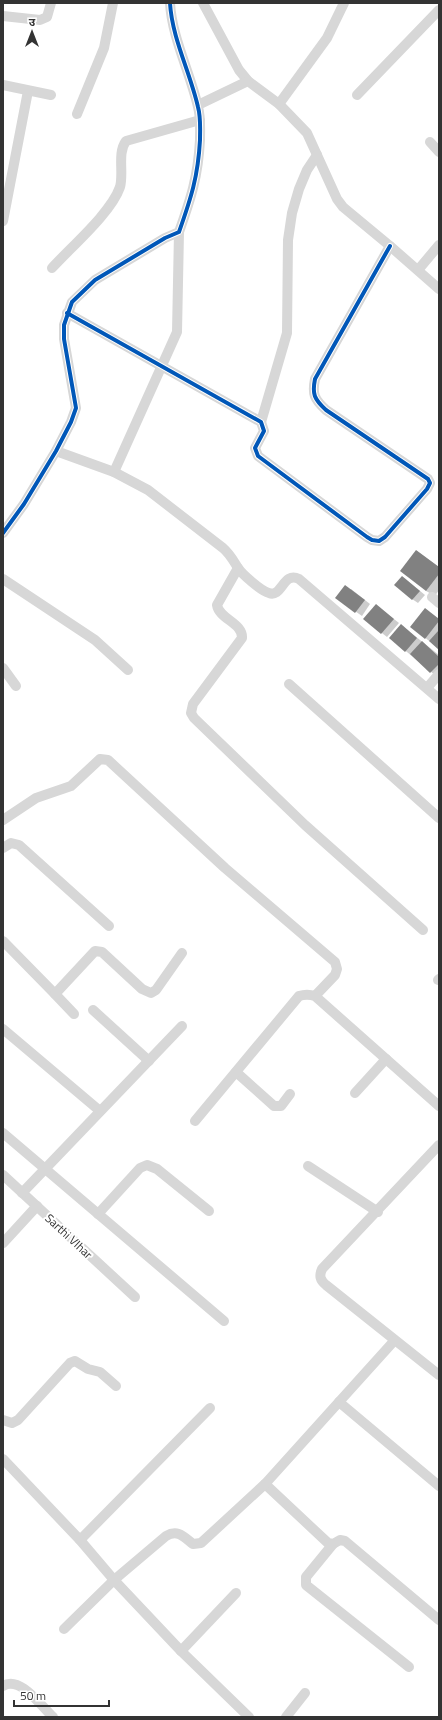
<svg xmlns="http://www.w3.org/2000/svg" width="442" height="1720" viewBox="0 0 442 1720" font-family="'Titillium Web','Noto Sans Devanagari',sans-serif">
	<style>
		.shadow { fill: #0003 }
		.building { fill: #818181 }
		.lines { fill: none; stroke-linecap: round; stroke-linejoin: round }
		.street { stroke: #d7d7d7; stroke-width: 10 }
		.cycleway-casing { stroke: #fff; stroke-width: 6 }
		.cycleway { stroke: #0057b8; stroke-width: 4 }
		.labels { text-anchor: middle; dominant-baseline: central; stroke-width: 4; stroke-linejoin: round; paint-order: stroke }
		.street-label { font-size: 12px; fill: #333; stroke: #fff }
	</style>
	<rect width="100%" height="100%" fill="#fff"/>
	<g class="shadow">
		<path d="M 417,551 L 439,567 L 439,590 L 435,596 L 426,591 Z"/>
		<path d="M 403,577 L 425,595 L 418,603 L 412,599 Z"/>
		<path d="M 351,589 L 370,604 L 362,616 L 336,598 Z"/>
		<path d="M 376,605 L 399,623 L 387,637 L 364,619 Z"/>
		<path d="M 425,609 L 439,619 L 439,649 L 412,627 Z"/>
		<path d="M 401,625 L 439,655 L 439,673 L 436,676 L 390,638 Z"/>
	</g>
	<g class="building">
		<path d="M 416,550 L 439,567 L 439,574 L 426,591 L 400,571 Z"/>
		<path d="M 402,576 L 420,591 L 412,600 L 394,585 Z"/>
		<path d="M 345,585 L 365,600 L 355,613 L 335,598 Z"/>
		<path d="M 376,604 L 394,619 L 381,634 L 363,619 Z"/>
		<path d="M 425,608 L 439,619 L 439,621 L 425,639 L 410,627 Z"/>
		<path d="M 401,624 L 417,638 L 405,652 L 389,638 Z"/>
		<path d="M 439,630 L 439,650 L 429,641 Z"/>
		<path d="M 422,641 L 439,657 L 439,664 L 430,673 L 410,654 Z"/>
	</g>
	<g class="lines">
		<g class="street">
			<path d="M 203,3 L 239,70 L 248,81 L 279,104 L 307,133 L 337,199 L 343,207 L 390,246 L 439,289"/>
			<path d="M 3,16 L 40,20 L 47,17 L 51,3"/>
			<path d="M 3,85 L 51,95"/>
			<path d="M 357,95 L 439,10"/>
			<path d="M 279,104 L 327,38 L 344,3"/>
			<path d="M 198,105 L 248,81"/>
			<path d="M 77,114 L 104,48 L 113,3"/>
			<path d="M 430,142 L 439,152"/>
			<path d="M 3,221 L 28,91"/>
			<path d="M 52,268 C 71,247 111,213 120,187 C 124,173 117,153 126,141 L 200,120"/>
			<path d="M 418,270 L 439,245"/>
			<path d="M 67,313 L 261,422 L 264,431 L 255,448 L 258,456 L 367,537 L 372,540 L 379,541 L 385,537 L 427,489 L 430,483 L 428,479 L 326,410 C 314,399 312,394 315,379 L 390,246"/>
			<path d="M 261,422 L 287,333 L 288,240 L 292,213 L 299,189 L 307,170 L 317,155"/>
			<path d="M 56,451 L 114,472 L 148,490 L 223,548 C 230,554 233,560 238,568 C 242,574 261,591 269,593 C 282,598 283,571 299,579 L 439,699"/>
			<path d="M 114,472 L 177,332 L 179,232"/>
			<path d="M 3,533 L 24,504 L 56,451 L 71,422 L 76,408 L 64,339 L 64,325 L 72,302 L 95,280 L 165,238 L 179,232 C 191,198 198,177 200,140 C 200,129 201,118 198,107 C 190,72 172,38 170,3"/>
			<path d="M 238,568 L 217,605 C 219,619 243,623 242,638 L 193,704 L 191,713 L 194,718 L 305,825 L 423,930"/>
			<path d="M 3,579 L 95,640 L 128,670"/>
			<path d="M 432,597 L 439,603"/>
			<path d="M 3,668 L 16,686"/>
			<path d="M 289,684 L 439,818"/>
			<path d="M 427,688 L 439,674"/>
			<path d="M 3,820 L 36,798 L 71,786 L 100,759 L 108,760 L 225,868 L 335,962 L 337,969 L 335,975 L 315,996"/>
			<path d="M 3,848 L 11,843 L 19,845 L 109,926"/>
			<path d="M 3,941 L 55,994"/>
			<path d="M 438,980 L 439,979"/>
			<path d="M 93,1010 L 149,1061"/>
			<path d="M 74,1014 L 55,994 L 95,951 L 102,952 L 142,989 L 151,993 L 156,990 L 182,953"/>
			<path d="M 3,1029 L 100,1111"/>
			<path d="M 236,1072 L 274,1106 L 281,1106 L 290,1094"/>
			<path d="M 355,1093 L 386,1059"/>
			<path d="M 195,1121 L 299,996 C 305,994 309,994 315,996 L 439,1106"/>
			<path d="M 3,1133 L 224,1321"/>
			<path d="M 439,1145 L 322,1269 C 319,1276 320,1280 326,1285 L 439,1375"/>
			<path d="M 308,1166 L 378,1212"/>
			<path d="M 3,1175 L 135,1297"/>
			<path d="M 22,1193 L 182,1026"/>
			<path d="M 98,1214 L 140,1168 L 147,1165 L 157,1169 L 209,1211"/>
			<path d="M 3,1243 L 37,1206"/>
			<path d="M 339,1402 L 439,1486"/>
			<path d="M 3,1420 L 12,1423 L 18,1420 L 70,1363 L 75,1361 L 88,1369 L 100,1372 L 116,1386"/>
			<path d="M 3,1459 L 80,1540 L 114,1580 L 181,1651 L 249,1717"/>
			<path d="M 265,1484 L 328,1543 L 333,1544 L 340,1540 L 345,1541 L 439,1620"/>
			<path d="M 80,1540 L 210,1408"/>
			<path d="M 333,1544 L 306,1577 L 306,1585 L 409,1667"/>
			<path d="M 64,1629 L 114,1580 L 166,1536 C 178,1529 184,1537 193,1544 L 201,1543 L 265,1484 L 394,1341"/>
			<path d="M 181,1651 L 236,1593"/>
			<path d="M 3,1686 C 20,1675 41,1706 53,1717"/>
			<path d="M 286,1717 L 305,1693"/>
		</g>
		<defs>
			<g id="cycleway">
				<path d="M 67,313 L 261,422 L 264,431 L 255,448 L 258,456 L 367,537 L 372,540 L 379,541 L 385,537 L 427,489 L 430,483 L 428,479 L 326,410 C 314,399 312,394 315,379 L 390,246"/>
				<path d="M 3,533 L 24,504 L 56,451 L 71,422 L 76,408 L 64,339 L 64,325 L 72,302 L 95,280 L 165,238 L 179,232 C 191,198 198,177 200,140 C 200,129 201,118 198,107 C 190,72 172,38 170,3"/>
			</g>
		</defs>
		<use href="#cycleway" class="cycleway-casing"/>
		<use href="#cycleway" class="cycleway"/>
	</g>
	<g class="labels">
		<g class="street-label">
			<text transform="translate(69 1236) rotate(43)">Sarthi VIhar</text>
		</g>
	</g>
	<rect width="442" height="1720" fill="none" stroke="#333333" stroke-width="8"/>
	<g transform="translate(32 32)" stroke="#ffffff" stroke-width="3" paint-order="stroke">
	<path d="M0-3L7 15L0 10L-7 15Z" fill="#333333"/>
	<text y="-6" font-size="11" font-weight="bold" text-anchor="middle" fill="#333333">उ</text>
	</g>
	<path d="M14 1700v6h95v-6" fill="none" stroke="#333333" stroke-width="2"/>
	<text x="20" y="1700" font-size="12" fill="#333333" stroke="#ffffff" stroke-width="3" paint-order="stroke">50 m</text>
</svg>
